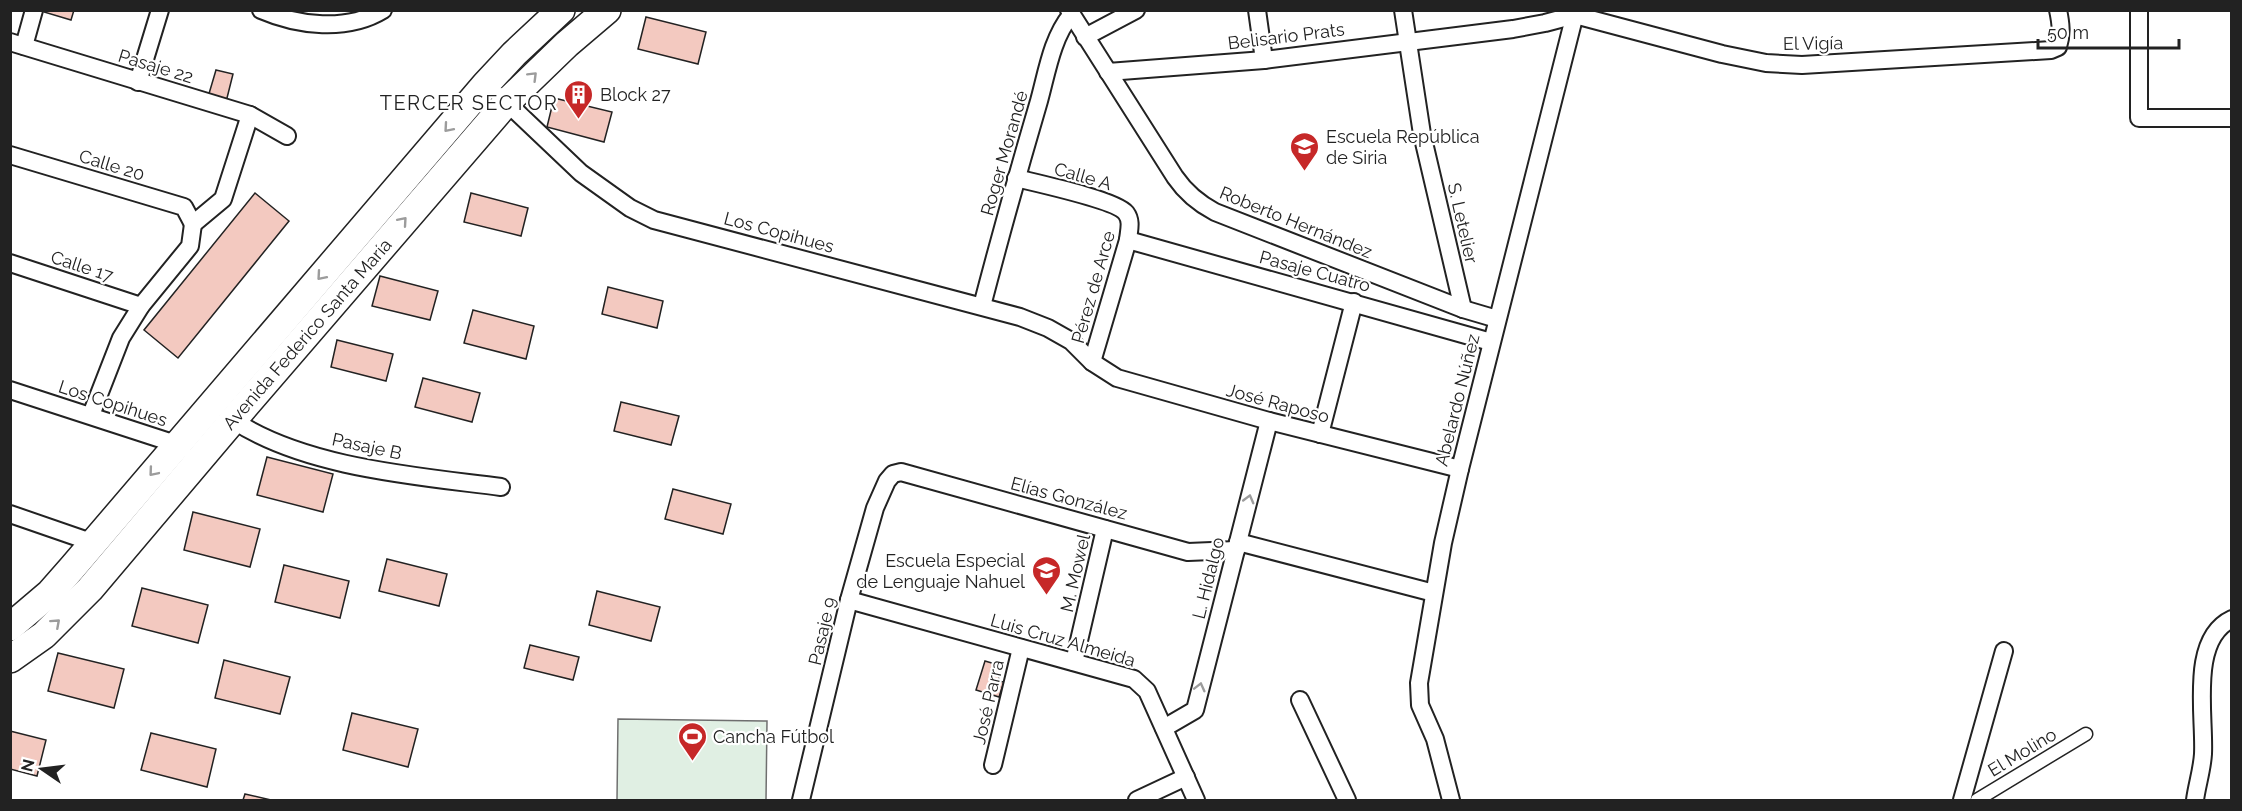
<svg xmlns="http://www.w3.org/2000/svg" width="2242" height="811" viewBox="0 0 2242 811" font-family="Raleway,sans-serif">
	<style>
		.green { fill: #e0efe3; stroke: #6f6f6f; stroke-width: 1.5 }
		.building { fill: #f3c9c0; stroke: #222; stroke-width: 1.5 }
		.lines { fill: none; stroke-linecap: round; stroke-linejoin: round }
		.pedestrian-casing { stroke: #222; stroke-width: 15 }
		.minor-casing { stroke: #222; stroke-width: 20 }
		.primary-casing { stroke: #222; stroke-width: 30 }
		.pedestrian { stroke: #fff; stroke-width: 12 }
		.minor { stroke: #fff; stroke-width: 16 }
		.primary { stroke: #fff; stroke-width: 27 }
		.oneway { stroke: #9c9c9c }
		.labels { text-anchor: middle; dominant-baseline: central; stroke-width: 4.5; stroke-linejoin: round; paint-order: stroke }
		.street-label { font-size: 18px; fill: #222; stroke: #fff }
		.poi-label { font-size: 18px; fill: #222; stroke: #fff; text-anchor: start }
		.neighbourhood-label { font-size: 20px; letter-spacing: 1.5px; fill: #222; stroke: #fff }
	</style>
	<rect width="100%" height="100%" fill="#fff"/>
	<path class="green" d="M 618,719 L 767,721 L 766,800 L 617,800 Z"/>
	<g class="building">
		<path d="M 44,10 L 74,10 L 71,20 L 44,12 Z"/>
		<path d="M 646,17 L 706,32 L 698,64 L 638,49 Z"/>
		<path d="M 216,70 L 233,74 L 226,102 L 208,97 Z"/>
		<path d="M 554,98 L 612,112 L 604,142 L 547,127 Z"/>
		<path d="M 255,193 L 289,221 L 178,358 L 144,330 Z"/>
		<path d="M 471,193 L 528,208 L 521,236 L 464,222 Z"/>
		<path d="M 380,276 L 438,291 L 430,320 L 372,306 Z"/>
		<path d="M 608,287 L 663,301 L 657,328 L 602,314 Z"/>
		<path d="M 473,310 L 534,326 L 526,359 L 464,343 Z"/>
		<path d="M 337,340 L 393,354 L 386,381 L 331,367 Z"/>
		<path d="M 423,378 L 480,393 L 472,422 L 415,407 Z"/>
		<path d="M 621,402 L 679,416 L 671,445 L 614,431 Z"/>
		<path d="M 267,457 L 333,474 L 323,512 L 257,495 Z"/>
		<path d="M 673,489 L 731,504 L 723,534 L 665,519 Z"/>
		<path d="M 193,512 L 260,529 L 250,567 L 184,550 Z"/>
		<path d="M 387,559 L 447,574 L 439,606 L 379,591 Z"/>
		<path d="M 284,565 L 349,581 L 340,618 L 275,602 Z"/>
		<path d="M 142,588 L 208,605 L 198,643 L 132,626 Z"/>
		<path d="M 597,591 L 660,607 L 651,641 L 589,625 Z"/>
		<path d="M 530,645 L 579,657 L 573,680 L 524,668 Z"/>
		<path d="M 58,653 L 124,669 L 114,708 L 48,691 Z"/>
		<path d="M 224,660 L 290,677 L 280,714 L 215,698 Z"/>
		<path d="M 985,661 L 1002,666 L 998,681 L 1004,682 L 999,697 L 976,690 Z"/>
		<path d="M 352,713 L 418,729 L 408,767 L 343,750 Z"/>
		<path d="M 10,731 L 46,740 L 37,776 L 10,769 Z"/>
		<path d="M 151,733 L 216,749 L 207,787 L 141,770 Z"/>
		<path d="M 245,794 L 271,800 L 243,800 Z"/>
	</g>
	<g class="lines">
		<defs>
			<path id="pedestrian" d="M 1977,800 L 2086,734"/>
			<g id="minor">
				<path d="M 261,10 C 298,26 347,32 383,10"/>
				<path d="M 1069,10 L 1175,177 C 1186,193 1198,203 1215,212 L 1463,309 L 1497,319"/>
				<path d="M 1257,10 L 1264,60"/>
				<path d="M 1403,10 L 1422,134 L 1463,309"/>
				<path d="M 2139,10 L 2139,118 L 2232,118"/>
				<path d="M 1085,37 L 1136,10"/>
				<path d="M 10,42 L 250,115 L 287,136"/>
				<path d="M 24,46 L 34,10"/>
				<path d="M 1108,72 L 1264,60 L 1513,29 L 1545,23 L 1575,15 L 1722,54 L 1766,63 L 1802,65 L 2051,50 L 2058,47 C 2062,34 2061,24 2058,10"/>
				<path d="M 138,82 L 160,10"/>
				<path d="M 500,96 L 581,173 L 630,208 L 654,220 L 1020,317 L 1048,328 L 1071,341 L 1092,362 L 1117,378 L 1269,421 L 1460,469"/>
				<path d="M 10,155 L 184,207 L 193,224"/>
				<path d="M 1016,178 C 1036,183 1116,200 1126,213 C 1132,221 1129,230 1128,240 L 1092,362"/>
				<path d="M 193,224 L 223,199 L 250,115"/>
				<path d="M 1128,240 L 1491,342"/>
				<path d="M 10,263 L 141,306"/>
				<path d="M 982,306 C 1000,237 1019,169 1039,101 C 1047,72 1052,38 1071,15"/>
				<path d="M 10,390 L 176,444 L 182,449"/>
				<path d="M 91,415 L 121,338 L 141,306 L 190,246 L 193,224"/>
				<path d="M 233,420 C 305,468 417,476 501,487"/>
				<path d="M 1320,434 L 1354,302"/>
				<path d="M 10,514 L 94,543"/>
				<path d="M 1238,542 L 1434,593"/>
				<path d="M 849,600 L 1134,679 L 1147,691 L 1196,800"/>
				<path d="M 1074,662 L 1105,529"/>
				<path d="M 1300,700 L 1347,800"/>
				<path d="M 1164,728 L 1195,710 L 1269,421"/>
				<path d="M 993,765 L 1021,648"/>
				<path d="M 801,800 L 849,600 L 875,508 L 887,481 L 893,474 L 901,472 L 1188,552 L 1236,550"/>
				<path d="M 1137,800 L 1186,777"/>
				<path d="M 1451,800 L 1435,739 L 1420,705 L 1419,683 L 1443,543 L 1460,469 L 1576,10"/>
				<path d="M 1962,800 L 2004,651"/>
				<path d="M 2195,800 C 2197,785 2202,770 2203,754 C 2205,715 2189,639 2232,619"/>
			</g>
			<g id="primary">
				<path d="M 10,627 L 50,593 L 72,568 L 485,85 L 514,54 L 561,10"/>
				<path d="M 10,659 L 44,635 L 90,589 L 233,420 L 507,102 L 567,44 L 607,10"/>
			</g>
		</defs>
		<use href="#pedestrian" class="pedestrian-casing"/>
		<use href="#minor" class="minor-casing"/>
		<use href="#primary" class="primary-casing"/>
		<use href="#pedestrian" class="pedestrian"/>
		<use href="#minor" class="minor"/>
		<use href="#primary" class="primary"/>
	</g>
	<defs><path id="oneway-chevron" d="M-2-3.5L2.5 0L-2 3.5" fill="none" stroke-width="1.6" stroke-linecap="round" stroke-linejoin="round" transform="scale(1.5)"/></defs>
	<g class="oneway">
		<use href="#oneway-chevron" transform="translate(533 76) rotate(-45)"/>
		<use href="#oneway-chevron" transform="translate(448 128) rotate(131)"/>
		<use href="#oneway-chevron" transform="translate(403 221) rotate(-49)"/>
		<use href="#oneway-chevron" transform="translate(321 276) rotate(131)"/>
		<use href="#oneway-chevron" transform="translate(153 472) rotate(130)"/>
		<use href="#oneway-chevron" transform="translate(1249 499) rotate(-75)"/>
		<use href="#oneway-chevron" transform="translate(56 623) rotate(-42)"/>
		<use href="#oneway-chevron" transform="translate(1200 687) rotate(-76)"/>
	</g>
	<defs>
		<symbol id="building-pin" viewBox="-11 -11 22 30"><path d="M0 17L-7.5 6A9.5 9.5 0 1 1 7.5 6Z" fill="#c62828" stroke="#fff"/><path d="M-4-6H4V6H1V3H-1V6H-4ZM-2.5-4.3h1.7v1.8h-1.7ZM.8-4.3h1.7v1.8H.8ZM-2.5-1h1.7V.8h-1.7ZM.8-1h1.7V.8H.8Z" fill="#fff"/></symbol>
		<symbol id="school-pin" viewBox="-11 -11 22 30"><path d="M0 17L-7.5 6A9.5 9.5 0 1 1 7.5 6Z" fill="#c62828" stroke="#fff"/><path d="M0-5L7-2L0 1L-7-2ZM-4 1L0 2.5L4 1V4Q0 6-4 4Z" fill="#fff"/></symbol>
		<symbol id="stadium-pin" viewBox="-11 -11 22 30"><path d="M0 17L-7.5 6A9.5 9.5 0 1 1 7.5 6Z" fill="#c62828" stroke="#fff"/><path d="M0-5a6.5 5 0 1 0 0 10a6.5 5 0 1 0 0-10ZM-3.5-1.8h7v3.6h-7Z" fill="#fff"/></symbol>
	</defs>
	<g fill-rule="evenodd">
		<use href="#building-pin" x="562" y="78" width="33" height="45"/>
		<use href="#school-pin" x="1288" y="130" width="33" height="45"/>
		<use href="#school-pin" x="1030" y="554" width="33" height="45"/>
		<use href="#stadium-pin" x="676" y="720" width="33" height="45"/>
	</g>
	<g class="labels">
		<g class="street-label">
			<text transform="translate(1286 36) rotate(-7)">Belisario Prats</text>
			<text transform="translate(1813 43) rotate(-1)">El Vigía</text>
			<text transform="translate(156 66) rotate(17)">Pasaje 22</text>
			<text transform="translate(1004 153) rotate(-74)">Roger Morandé</text>
			<text transform="translate(112 165) rotate(17)">Calle 20</text>
			<text transform="translate(1083 176) rotate(16)">Calle A</text>
			<text transform="translate(1296 222) rotate(22)">Roberto Hernández</text>
			<text transform="translate(1463 223) rotate(77)">S. Letelier</text>
			<text transform="translate(779 232) rotate(15)">Los Copihues</text>
			<text transform="translate(82 266) rotate(18)">Calle 17</text>
			<text transform="translate(1315 271) rotate(15)">Pasaje Cuatro</text>
			<text transform="translate(1093 287) rotate(-74)">Pérez de Arce</text>
			<text transform="translate(307 334) rotate(-49)">Avenida Federico Santa María</text>
			<text transform="translate(1457 400) rotate(-76)">Abelardo Núñez</text>
			<text transform="translate(113 403) rotate(18)">Los Copihues</text>
			<text transform="translate(1278 403) rotate(15)">José Raposo</text>
			<text transform="translate(367 446) rotate(12)">Pasaje B</text>
			<text transform="translate(1069 498) rotate(15)">Elías González</text>
			<text transform="translate(1075 573) rotate(-77)">M. Mowel</text>
			<text transform="translate(1208 578) rotate(-76)">L. Hidalgo</text>
			<text transform="translate(822 631) rotate(-77)">Pasaje 9</text>
			<text transform="translate(1063 640) rotate(16)">Luis Cruz Almeida</text>
			<text transform="translate(988 702) rotate(-77)">José Parra</text>
			<text transform="translate(2022 752) rotate(-31)">El Molino</text>
		</g>
		<g class="poi-label">
			<text x="600" y="94">Block 27</text>
			<text x="1326" y="136">Escuela República<tspan x="1326" dy="21">de Siria</tspan></text>
			<text x="1025" y="560" text-anchor="end">Escuela Especial<tspan x="1025" dy="21">de Lenguaje Nahuel</tspan></text>
			<text x="713" y="736">Cancha Fútbol</text>
		</g>
		<g class="neighbourhood-label">
			<text x="469" y="103">TERCER SECTOR</text>
		</g>
	</g>
	<rect width="2242" height="811" fill="none" stroke="#222222" stroke-width="24"/>
	<g transform="translate(42 769) rotate(284)" stroke="#ffffff" stroke-width="4.5" paint-order="stroke">
	<path d="M0-4.5L10 22L0 15L-10 22Z" fill="#222222"/>
	<text y="-9" font-size="16" font-weight="bold" text-anchor="middle" fill="#222222">N</text>
	</g>
	<path d="M2038 39v9h141v-9" fill="none" stroke="#222222" stroke-width="3"/>
	<text x="2047" y="39" font-size="18" fill="#222222" stroke="#ffffff" stroke-width="4.5" paint-order="stroke">50 m</text>
</svg>
